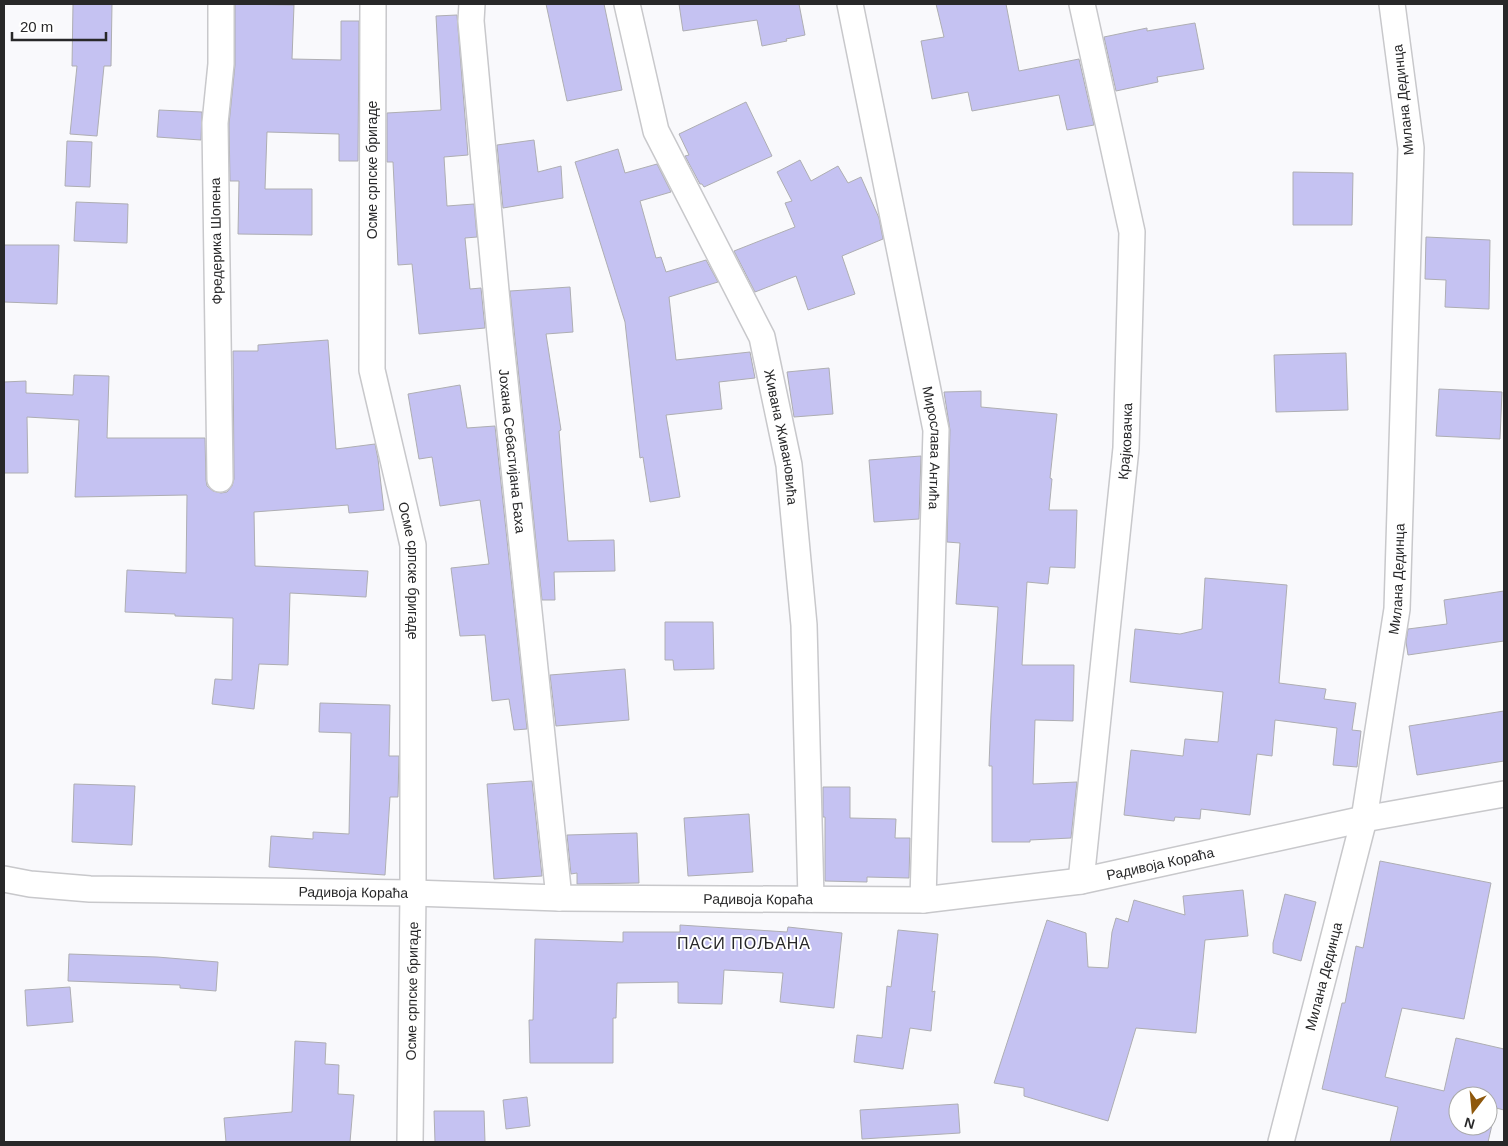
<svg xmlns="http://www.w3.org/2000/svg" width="1508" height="1146" viewBox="0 0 1508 1146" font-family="Helvetica,sans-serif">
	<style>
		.building { fill: #c5c2f2; stroke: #aeaeb2; fill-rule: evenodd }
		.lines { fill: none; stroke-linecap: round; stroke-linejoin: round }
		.street-casing { stroke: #c8c8cb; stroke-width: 28 }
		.street { stroke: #fff; stroke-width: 25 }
		.labels { text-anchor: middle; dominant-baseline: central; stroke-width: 4; stroke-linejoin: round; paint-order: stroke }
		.street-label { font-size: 14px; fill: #282829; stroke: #fff }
		.quarter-label { font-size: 16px; letter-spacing: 1px; fill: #282829; stroke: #fff }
	</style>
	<rect width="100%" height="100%" fill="#f9f9fc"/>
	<g class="building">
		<path d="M 73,4 L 112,4 L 111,66 L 104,66 L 97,136 L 70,134 L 77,66 L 72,66 Z"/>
		<path d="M 235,4 L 294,5 L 292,59 L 341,60 L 341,21 L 359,21 L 358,161 L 339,161 L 339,134 L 267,132 L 265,189 L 312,189 L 312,235 L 238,234 L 239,181 L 230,181 L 229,124 L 235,65 Z"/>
		<path d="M 546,4 L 604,4 L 622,90 L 567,101 Z"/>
		<path d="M 679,4 L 799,4 L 805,35 L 786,39 L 787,41 L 762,46 L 757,20 L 683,31 Z"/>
		<path d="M 936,4 L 1006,4 L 1019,71 L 1079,59 L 1094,125 L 1067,130 L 1059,95 L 972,111 L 968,92 L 932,99 L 921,41 L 944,37 Z"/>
		<path d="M 457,15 L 468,155 L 444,157 L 447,206 L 474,204 L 477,237 L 465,238 L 470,289 L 481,288 L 485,328 L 419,334 L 412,264 L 398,265 L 393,162 L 387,162 L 387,113 L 441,110 L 436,16 Z"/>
		<path d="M 1195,23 L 1204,69 L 1157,77 L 1158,82 L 1116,91 L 1104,37 L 1147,28 L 1147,31 Z"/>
		<path d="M 746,102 L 772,156 L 704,187 L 702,184 L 700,184 L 685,156 L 689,155 L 679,134 Z"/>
		<path d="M 159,110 L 202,112 L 201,140 L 157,137 Z"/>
		<path d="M 534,140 L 538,172 L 561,166 L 563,198 L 503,208 L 497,145 Z"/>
		<path d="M 67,141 L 92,142 L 90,187 L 65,186 Z"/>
		<path d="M 618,149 L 625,173 L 657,164 L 671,192 L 640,201 L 656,258 L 661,257 L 666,272 L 706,260 L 718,282 L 669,297 L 676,360 L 750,352 L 755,378 L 719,382 L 722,409 L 666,415 L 680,497 L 650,502 L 643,457 L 640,458 L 625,322 L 575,162 Z"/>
		<path d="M 800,160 L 811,181 L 838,166 L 848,183 L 861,177 L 879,218 L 883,239 L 842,256 L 855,294 L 808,310 L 796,276 L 755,292 L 734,251 L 795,227 L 785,203 L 792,201 L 777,172 Z"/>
		<path d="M 1293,172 L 1353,173 L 1352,225 L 1293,225 Z"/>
		<path d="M 76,202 L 128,204 L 127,243 L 74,241 Z"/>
		<path d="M 1426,237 L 1490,240 L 1489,309 L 1445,307 L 1446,280 L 1425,279 Z"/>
		<path d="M 4,245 L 59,245 L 57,304 L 4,302 Z"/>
		<path d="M 570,287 L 573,332 L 546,334 L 561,430 L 559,431 L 568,541 L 614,540 L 615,571 L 554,572 L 555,600 L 542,600 L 510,291 Z"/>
		<path d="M 328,340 L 336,449 L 375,444 L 378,459 L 384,510 L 349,513 L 348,505 L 254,512 L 255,566 L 368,571 L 366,597 L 290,593 L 288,665 L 259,664 L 254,709 L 212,704 L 215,679 L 232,680 L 233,618 L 175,616 L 175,614 L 125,612 L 127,570 L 186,573 L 187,495 L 75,497 L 79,420 L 27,417 L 28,473 L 4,473 L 4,382 L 26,381 L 26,393 L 73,395 L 74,375 L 109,376 L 107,438 L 205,438 L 206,480 L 207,486 L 213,491 L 221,493 L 227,492 L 232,486 L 234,479 L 233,351 L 258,351 L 258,345 Z"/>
		<path d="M 1346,353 L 1348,410 L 1276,412 L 1274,355 Z"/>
		<path d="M 829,368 L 833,414 L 794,417 L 787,372 Z"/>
		<path d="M 460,385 L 467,428 L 495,426 L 527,729 L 514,730 L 509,699 L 492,701 L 485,635 L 460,636 L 451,568 L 489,564 L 480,500 L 440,506 L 432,457 L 419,459 L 408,394 Z"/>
		<path d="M 1439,389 L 1502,392 L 1500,439 L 1436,436 Z"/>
		<path d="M 981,391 L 981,407 L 1057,414 L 1050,478 L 1052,479 L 1049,510 L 1077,510 L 1075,568 L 1050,567 L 1048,584 L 1027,582 L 1022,665 L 1074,665 L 1073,721 L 1035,720 L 1033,784 L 1077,782 L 1071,838 L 1030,840 L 1030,842 L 992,842 L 992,766 L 989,766 L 991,714 L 998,607 L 956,604 L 960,543 L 947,542 L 950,430 L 944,392 Z"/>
		<path d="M 921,456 L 919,519 L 874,522 L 869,460 Z"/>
		<path d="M 1205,578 L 1287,585 L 1279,683 L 1326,689 L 1324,699 L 1356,703 L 1352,730 L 1361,731 L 1357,767 L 1333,765 L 1337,728 L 1275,720 L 1272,756 L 1257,754 L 1250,815 L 1201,809 L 1200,819 L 1175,817 L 1174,821 L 1124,815 L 1131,750 L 1183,756 L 1185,739 L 1218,742 L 1223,692 L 1130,682 L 1135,629 L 1180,634 L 1202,629 Z"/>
		<path d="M 1504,591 L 1504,641 L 1408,655 L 1406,642 L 1408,629 L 1447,624 L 1444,600 Z"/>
		<path d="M 665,622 L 713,622 L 714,669 L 674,670 L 673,660 L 665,660 Z"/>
		<path d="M 625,669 L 629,720 L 556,726 L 550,675 Z"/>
		<path d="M 320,703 L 390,705 L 389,756 L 399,756 L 398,797 L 390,797 L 385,875 L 269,867 L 271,836 L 313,839 L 313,832 L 349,834 L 351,733 L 319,732 Z"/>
		<path d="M 1504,711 L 1504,761 L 1417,775 L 1409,726 Z"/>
		<path d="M 532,781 L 542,876 L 494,879 L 487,784 Z"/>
		<path d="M 74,784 L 135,786 L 132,845 L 72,842 Z"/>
		<path d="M 823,787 L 850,787 L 850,818 L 896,819 L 895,838 L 910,838 L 909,878 L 867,877 L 867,882 L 825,881 L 825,817 L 823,817 Z"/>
		<path d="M 749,814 L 753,872 L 688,876 L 684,818 Z"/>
		<path d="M 637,833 L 639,883 L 577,884 L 577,873 L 571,874 L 567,835 Z"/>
		<path d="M 1380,861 L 1491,883 L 1464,1019 L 1402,1008 L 1385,1077 L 1444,1091 L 1456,1038 L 1504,1049 L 1504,1110 L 1496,1108 L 1488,1142 L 1390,1142 L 1398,1107 L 1322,1089 L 1342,1003 L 1345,1003 L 1356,946 L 1363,948 ZM 1458,1096 L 1488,1096 L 1488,1126 L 1458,1126 Z"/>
		<path d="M 1243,890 L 1248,936 L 1205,940 L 1196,1033 L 1136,1028 L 1108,1121 L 1024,1096 L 1024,1088 L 994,1083 L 1047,920 L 1086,933 L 1088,967 L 1108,968 L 1112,932 L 1116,918 L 1128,922 L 1134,900 L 1185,915 L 1183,896 Z"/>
		<path d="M 1285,894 L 1316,902 L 1301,961 L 1273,953 L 1273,943 Z"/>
		<path d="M 680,925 L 787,932 L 788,927 L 842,933 L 834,1008 L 780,1002 L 783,973 L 724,970 L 722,1004 L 678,1003 L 678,982 L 617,983 L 616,1018 L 613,1018 L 613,1063 L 530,1063 L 529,1020 L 533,1020 L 535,939 L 623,942 L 623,932 L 680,932 Z"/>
		<path d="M 898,930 L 938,934 L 932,992 L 935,991 L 931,1031 L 910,1028 L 903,1069 L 854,1062 L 857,1035 L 882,1038 L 887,986 L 891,987 Z"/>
		<path d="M 69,954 L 157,957 L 218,962 L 216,991 L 180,988 L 180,985 L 68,981 Z"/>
		<path d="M 70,987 L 73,1022 L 27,1026 L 25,990 Z"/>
		<path d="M 295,1041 L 326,1043 L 325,1064 L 339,1065 L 338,1094 L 354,1095 L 350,1142 L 226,1142 L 224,1118 L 292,1112 Z"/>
		<path d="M 527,1097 L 530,1126 L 506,1129 L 503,1100 Z"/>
		<path d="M 958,1104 L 960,1133 L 862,1139 L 860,1110 Z"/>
		<path d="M 434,1111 L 484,1111 L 485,1142 L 435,1142 Z"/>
	</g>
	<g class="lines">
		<defs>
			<g id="street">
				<path id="s1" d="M 373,4 L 372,370 L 413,545 L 413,893 L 410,1142"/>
				<path id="s2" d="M 472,4 L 471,21 L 500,334 L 559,898"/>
				<path id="s3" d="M 627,4 L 656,131 L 762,337 L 789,465 L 804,625 L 811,899"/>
				<path id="s4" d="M 850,4 L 936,430 L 923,900"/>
				<path d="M 220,479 L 215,123 L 221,64 L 221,4"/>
				<path id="s5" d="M 4,879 L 30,884 L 90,889 L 413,893 L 559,898 L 923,900 L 1081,881 L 1364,819 L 1504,794"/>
				<path id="s6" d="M 1081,881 L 1126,448 L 1132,232 L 1082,4"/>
				<path id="s7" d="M 1281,1142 L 1364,819 L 1397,609 L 1411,148 L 1392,4"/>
			</g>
		</defs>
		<use href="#street" class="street-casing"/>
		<use href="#street" class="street"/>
	</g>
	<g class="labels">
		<g class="street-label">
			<text transform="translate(1403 100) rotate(-96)">Милана Дединца</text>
			<text transform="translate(372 170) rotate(-90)">Осме српске бригаде</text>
			<text transform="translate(216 241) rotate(-91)">Фредерика Шопена</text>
			<text stroke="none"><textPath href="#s3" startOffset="464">Живана Живановића</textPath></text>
			<text stroke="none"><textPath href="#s6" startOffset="442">Крајковачка</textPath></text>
			<text stroke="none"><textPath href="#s4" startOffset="452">Мирослава Антића</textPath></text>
			<text stroke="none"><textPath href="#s2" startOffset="449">Јохана Себастијана Баха</textPath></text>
			<text stroke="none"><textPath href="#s1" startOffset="571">Осме српске бригаде</textPath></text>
			<text stroke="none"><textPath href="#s7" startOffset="576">Милана Дединца</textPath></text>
			<text stroke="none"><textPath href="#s5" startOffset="1160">Радивоја Кораћа</textPath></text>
			<text stroke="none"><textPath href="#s5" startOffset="350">Радивоја Кораћа</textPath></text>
			<text stroke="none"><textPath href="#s5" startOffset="755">Радивоја Кораћа</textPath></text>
			<text stroke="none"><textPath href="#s7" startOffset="171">Милана Дединца</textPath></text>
			<text transform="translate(412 991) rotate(-89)">Осме српске бригаде</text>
		</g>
		<g class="quarter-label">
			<text x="744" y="943">ПАСИ ПОЉАНА</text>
		</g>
	</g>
	<rect width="1508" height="1146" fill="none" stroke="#282829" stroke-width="10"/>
	<g transform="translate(1473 1111) rotate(196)"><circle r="24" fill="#ffffff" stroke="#a9a9a9"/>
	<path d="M0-4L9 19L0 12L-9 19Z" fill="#8e580c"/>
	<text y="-8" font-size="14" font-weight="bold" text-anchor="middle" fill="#282829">N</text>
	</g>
	<path d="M12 32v8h94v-8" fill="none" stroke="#282829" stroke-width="2.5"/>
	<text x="20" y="32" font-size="15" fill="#282829" stroke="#ffffff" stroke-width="4" paint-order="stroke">20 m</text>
</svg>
